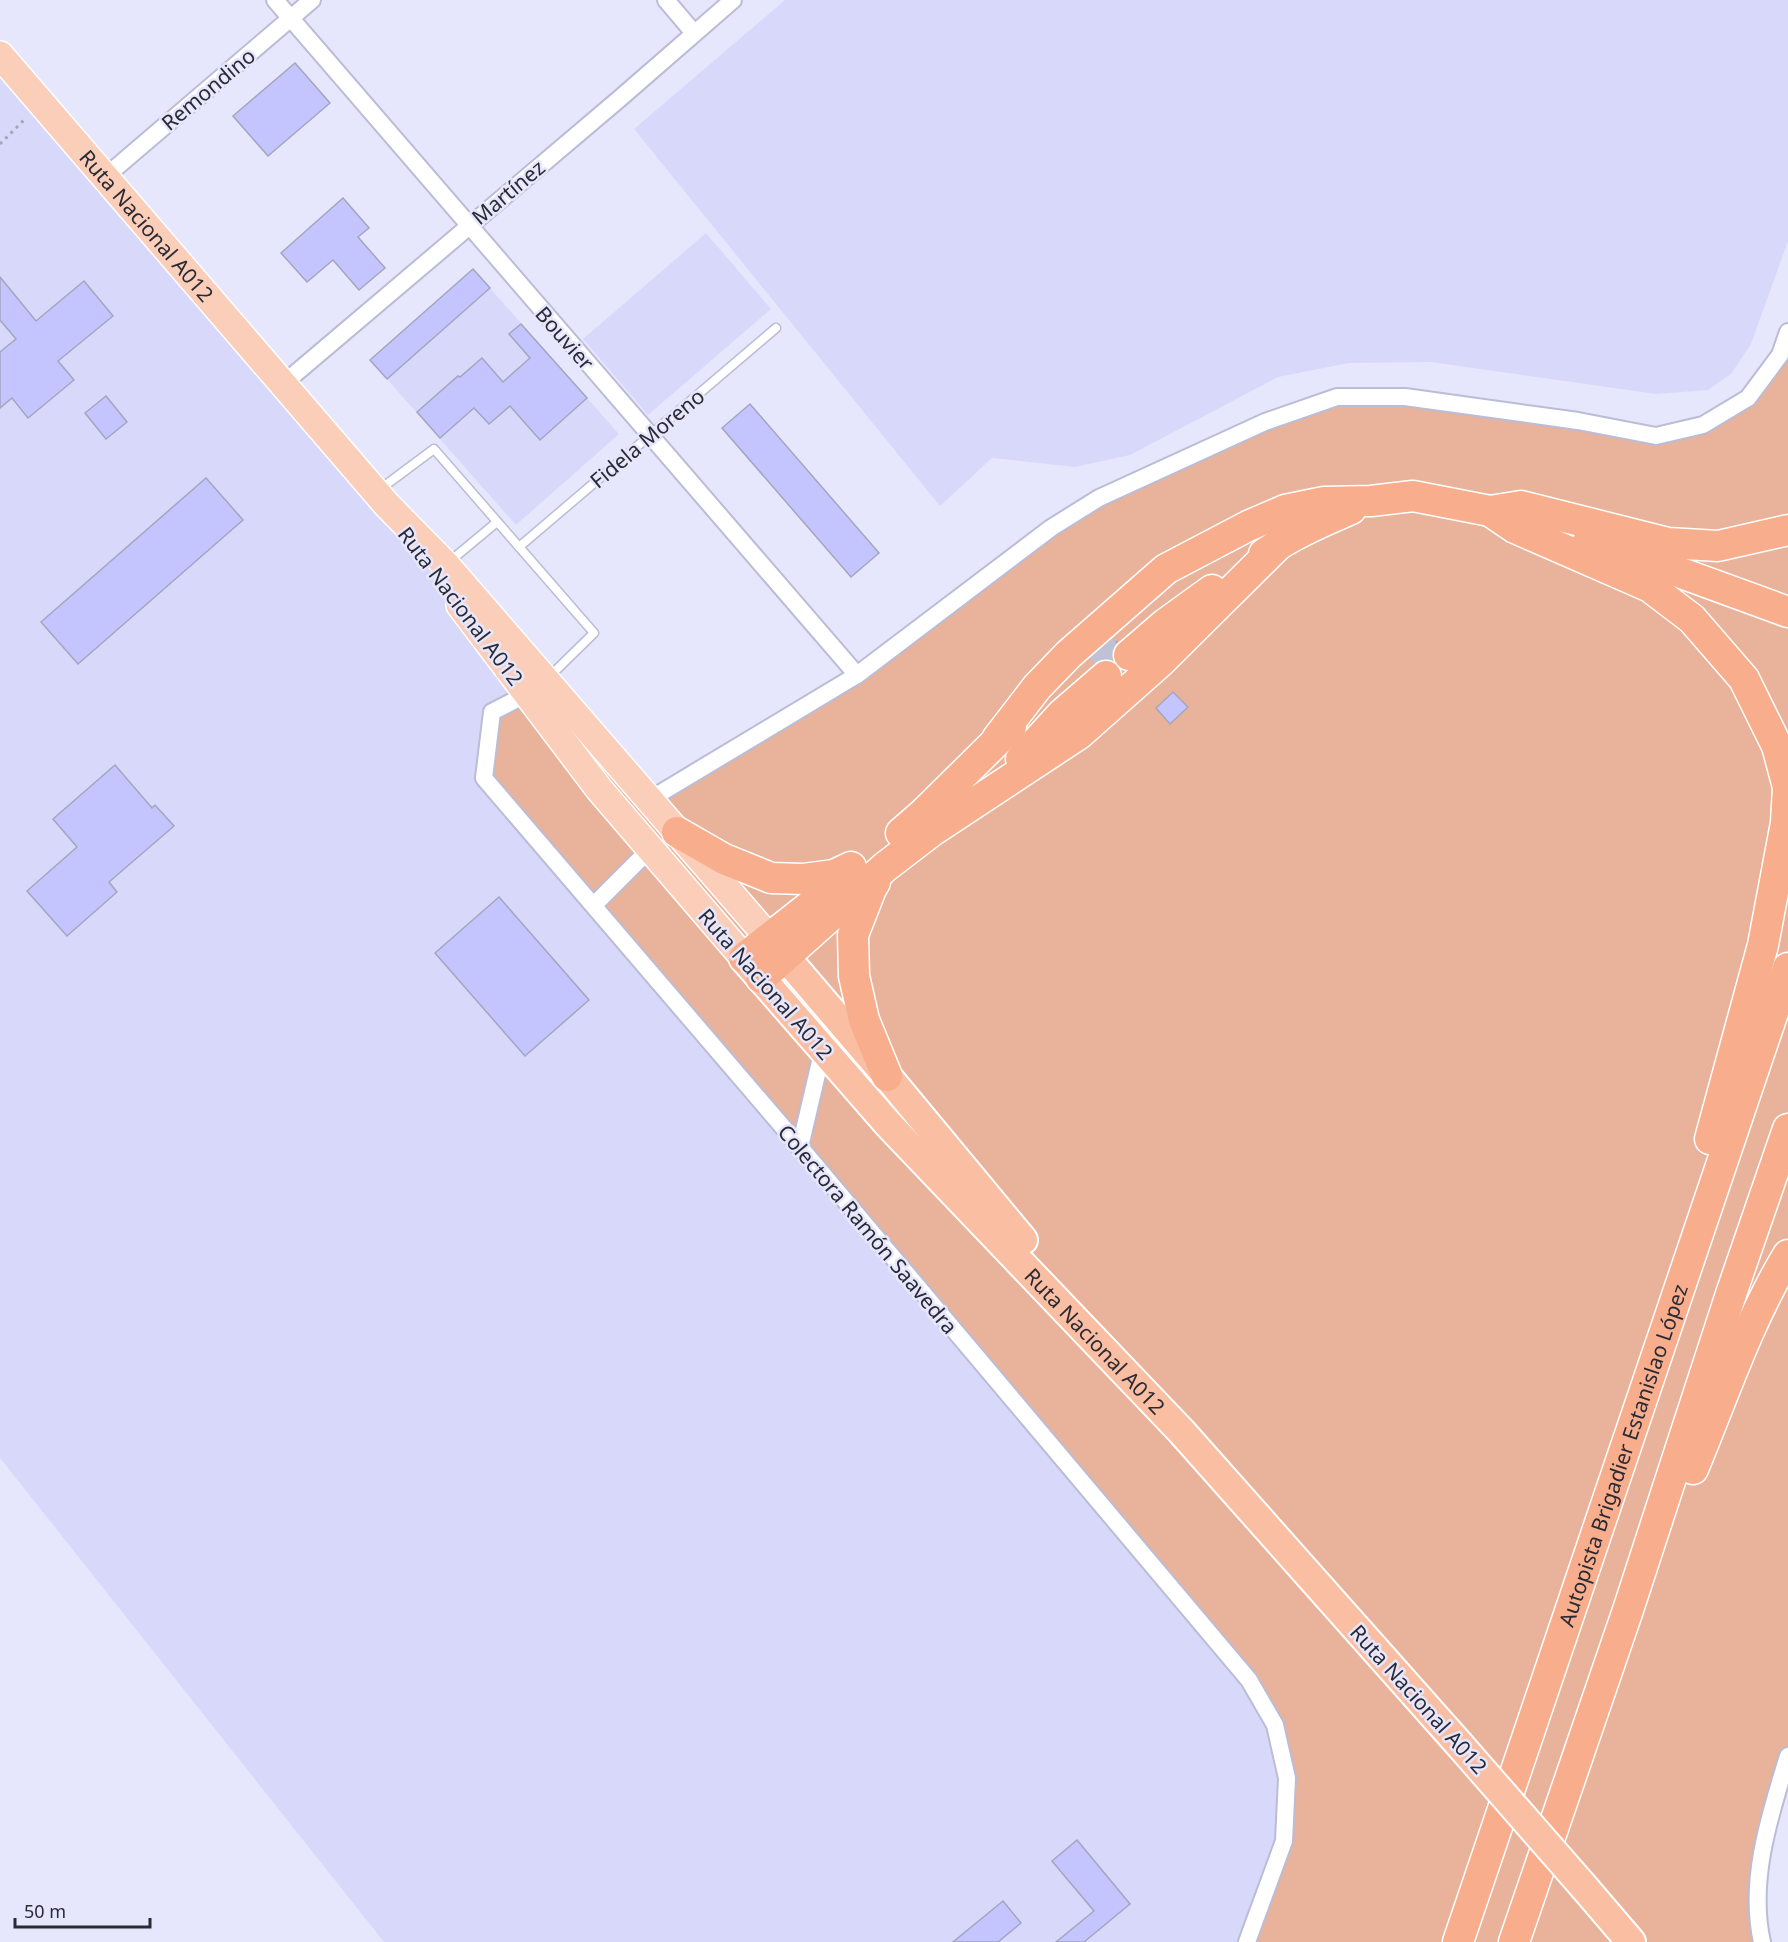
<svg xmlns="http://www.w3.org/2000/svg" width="1788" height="1942" viewBox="0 0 1788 1942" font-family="'Noto Sans',sans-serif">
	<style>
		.built { fill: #d8d9fa }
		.green { fill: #e9b29a }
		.building { fill: #c4c5fe; stroke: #a4a5be; stroke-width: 1.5 }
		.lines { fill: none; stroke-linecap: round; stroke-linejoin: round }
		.motorway-tunnel { stroke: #c0c1d4; stroke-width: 30; stroke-dasharray: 30 15; stroke-linecap: butt }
		.service-casing { stroke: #bbbcd5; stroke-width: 11 }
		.minor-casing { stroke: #bbbcd5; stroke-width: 20 }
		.primary-casing { stroke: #fff; stroke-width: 30 }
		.trunk-casing { stroke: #fff; stroke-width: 32 }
		.motorway-casing { stroke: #fff; stroke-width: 33 }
		.path { stroke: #a6a6b8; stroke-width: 3; stroke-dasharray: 3 4.5; stroke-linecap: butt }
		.service { stroke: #fff; stroke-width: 8 }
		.minor { stroke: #fff; stroke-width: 16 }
		.primary { stroke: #fbceba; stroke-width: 27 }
		.trunk { stroke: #fabea3; stroke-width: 28 }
		.motorway { stroke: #f8ae8c; stroke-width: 30 }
		.trunk-bridge-casing { stroke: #fff; stroke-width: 32; stroke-linecap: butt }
		.trunk-bridge { stroke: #fabea3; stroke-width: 28 }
		.labels { text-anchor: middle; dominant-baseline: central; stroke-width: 5; stroke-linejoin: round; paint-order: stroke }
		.street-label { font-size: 21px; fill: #2a2a34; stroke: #e6e7fc }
	</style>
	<rect width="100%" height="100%" fill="#e6e7fc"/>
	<g class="built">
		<path d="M 785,0 L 1788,0 L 1788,241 L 1751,344 L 1731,374 L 1708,390 L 1656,394 L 1431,362 L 1349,363 L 1278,377 L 1130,455 L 1075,467 L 992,458 L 940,506 L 634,129 Z"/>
		<path d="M 0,55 L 446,565 L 1249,1680 L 1275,1725 L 1284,1841 L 1247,1942 L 384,1942 L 0,1458 Z"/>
		<path d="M 706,233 L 771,309 L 648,415 L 583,339 Z"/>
		<path d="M 473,269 L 619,434 L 516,525 L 370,360 Z"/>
	</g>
	<path class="green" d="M 1788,332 L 1788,1756 L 1769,1818 L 1762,1942 L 1247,1942 L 1284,1841 L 1287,1778 L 1249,1680 L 484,778 L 492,712 L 546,680 L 649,799 L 857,675 L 1051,528 L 1337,397 L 1405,397 L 1656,436 L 1748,398 Z"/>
	<g class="building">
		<path d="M 295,63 L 330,103 L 268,156 L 233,116 Z"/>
		<path d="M 343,198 L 369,228 L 358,237 L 385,268 L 359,290 L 333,260 L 307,282 L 281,253 Z"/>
		<path d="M 473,269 L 490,288 L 387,379 L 370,360 Z"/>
		<path d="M 0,277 L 36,321 L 84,281 L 113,316 L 58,361 L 74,380 L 28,418 L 12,398 L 0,408 L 0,352 L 16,339 L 0,320 Z"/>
		<path d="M 521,324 L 587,398 L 540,440 L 510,406 L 489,424 L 474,408 L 440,438 L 417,412 L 458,376 L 460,377 L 482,358 L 503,382 L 530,358 L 509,334 Z"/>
		<path d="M 106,396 L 127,422 L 106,439 L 85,413 Z"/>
		<path d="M 750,404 L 879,553 L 851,577 L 722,428 Z"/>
		<path d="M 206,478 L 243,520 L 78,664 L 41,622 Z"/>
		<path d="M 1117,641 L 1113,650 L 1113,661 L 1103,659 L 1094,664 Z"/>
		<path d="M 1173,692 L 1188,707 L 1170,724 L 1156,708 Z"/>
		<path d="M 115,765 L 152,808 L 155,805 L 174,826 L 109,882 L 117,892 L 67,936 L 27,891 L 77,847 L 53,819 Z"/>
		<path d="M 499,897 L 589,1000 L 525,1056 L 435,953 Z"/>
		<path d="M 1077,1840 L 1130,1904 L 1084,1942 L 1056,1942 L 1094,1911 L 1052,1861 Z"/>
		<path d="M 1003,1901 L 1021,1923 L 998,1942 L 953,1942 Z"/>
	</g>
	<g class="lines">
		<path class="motorway-tunnel" d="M 1096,666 L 1121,646"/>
		<defs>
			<g id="service">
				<path d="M 379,490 L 434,449 L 594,633 L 548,678"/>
				<path d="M 519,547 L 776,328"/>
				<path d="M 449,562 L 497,522"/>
			</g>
			<g id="minor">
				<path d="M 275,0 L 857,675"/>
				<path d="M 666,0 L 694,33"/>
				<path d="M 105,177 L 312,0"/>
				<path d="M 283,384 L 618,100 L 733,0"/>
				<path d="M 527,694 L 492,712 L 484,778 L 800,1147 L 1249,1680 L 1275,1725 L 1287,1778 L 1284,1841 L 1247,1942"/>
				<path d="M 649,800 L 857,675 L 1051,528 L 1099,498 L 1265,422 L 1337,397 L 1405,397 L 1578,421 L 1656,436 L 1703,425 L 1748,398 L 1780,355 L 1788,332"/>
				<path d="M 594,905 L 650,849"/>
				<path d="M 800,1147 L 823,1049"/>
				<path d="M 1762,1942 C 1748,1880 1770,1815 1788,1756"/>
			</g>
			<g id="primary">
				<path id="s1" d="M 0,55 L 387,505 L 446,565 L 769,938"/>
				<path d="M 460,605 L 599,789 L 744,958"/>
			</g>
			<g id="trunk">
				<path d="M 769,938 L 887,1076 L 1023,1240"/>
				<path id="s2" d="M 746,961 L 888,1124 L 1181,1431 L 1459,1744"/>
				<path d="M 1584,1887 L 1631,1942"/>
			</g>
			<g id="motorway">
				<path d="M 1490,511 L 1515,528 L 1650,587 L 1692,619 L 1744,679 L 1777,746 L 1788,787 L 1786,823 L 1763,945 L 1710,1139"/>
				<path d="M 1490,511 L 1521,506 L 1668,543 L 1718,546 L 1788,530"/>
				<path d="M 1588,542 L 1651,562 L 1788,612"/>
				<path d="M 1264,554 C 1291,535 1321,522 1351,509"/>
				<path d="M 1129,655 L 1165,624 L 1212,590"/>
				<path d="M 997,739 L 1037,687 L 1069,654 L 1166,569 L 1248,526 L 1285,510 L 1324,502 L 1371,501 L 1413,496 L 1490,511 L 1508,517"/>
				<path d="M 1021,759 L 1062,714 L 1106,676"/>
				<path d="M 677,832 L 724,859 L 771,878 L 803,879 L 834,875 L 851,867"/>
				<path d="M 901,833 L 924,813 L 1011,727"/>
				<path d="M 875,882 L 871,889 L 853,935 L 854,976 L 864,1020 L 887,1076"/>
				<path d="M 744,958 L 848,876"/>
				<path d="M 761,978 L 885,867 L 932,831 L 1079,734 L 1159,663 L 1280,543"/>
				<path d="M 1693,1469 C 1723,1397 1748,1321 1788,1255"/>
				<path id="s3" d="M 1458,1942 L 1788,968"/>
				<path d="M 1514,1942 L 1628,1610 L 1732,1291 L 1788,1129"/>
			</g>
		</defs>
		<use href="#service" class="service-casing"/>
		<use href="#minor" class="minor-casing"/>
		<use href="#primary" class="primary-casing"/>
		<use href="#trunk" class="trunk-casing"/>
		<use href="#motorway" class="motorway-casing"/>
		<path class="path" d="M 0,144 L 25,119"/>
		<use href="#service" class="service"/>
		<use href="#minor" class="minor"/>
		<use href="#primary" class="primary"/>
		<use href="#trunk" class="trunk"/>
		<use href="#motorway" class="motorway"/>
		<defs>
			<path id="trunk-bridge" d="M 1459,1744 L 1584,1887"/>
		</defs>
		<use href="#trunk-bridge" class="trunk-bridge-casing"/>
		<use href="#trunk-bridge" class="trunk-bridge"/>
	</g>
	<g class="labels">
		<g class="street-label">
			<text transform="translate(208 89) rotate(-40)">Remondino</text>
			<text transform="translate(508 192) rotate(-40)">Martínez</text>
			<text stroke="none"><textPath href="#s1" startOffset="225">Ruta Nacional A012</textPath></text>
			<text transform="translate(565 338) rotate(49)">Bouvier</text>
			<text transform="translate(647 438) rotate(-40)">Fidela Moreno</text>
			<text transform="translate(461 606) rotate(53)">Ruta Nacional A012</text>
			<text transform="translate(766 984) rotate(49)">Ruta Nacional A012</text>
			<text transform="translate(868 1229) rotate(50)">Colectora Ramón Saavedra</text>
			<text stroke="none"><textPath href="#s2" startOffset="516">Ruta Nacional A012</textPath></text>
			<text stroke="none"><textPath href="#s3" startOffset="514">Autopista Brigadier Estanislao López</textPath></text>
			<text transform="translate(1419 1699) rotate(48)">Ruta Nacional A012</text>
		</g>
	</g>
	<path d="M15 1918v9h135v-9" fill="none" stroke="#2a2a34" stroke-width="3"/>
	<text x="24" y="1918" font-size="18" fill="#2a2a34" stroke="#e6e7fc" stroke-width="4.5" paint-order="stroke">50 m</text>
</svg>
